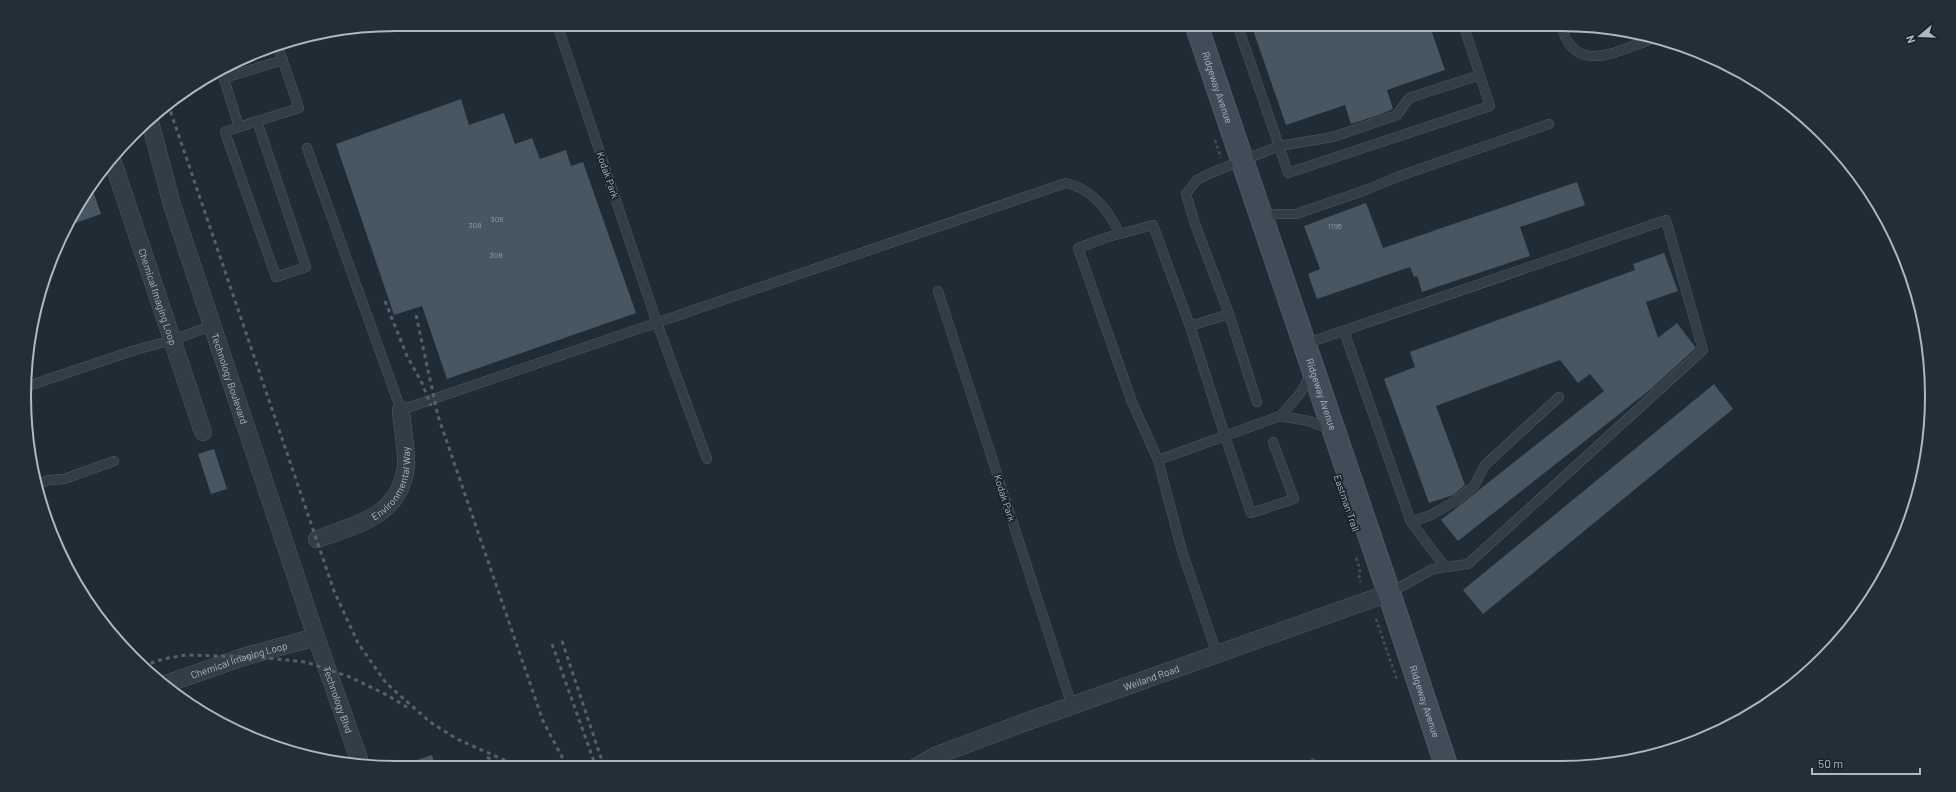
<svg xmlns="http://www.w3.org/2000/svg" width="1956" height="792" viewBox="0 0 1956 792" font-family="Barlow,sans-serif">
	<style>
		.lines { fill: none; stroke-linecap: round; stroke-linejoin: round }
		.stream { stroke: #33495c; stroke-width: 4.5 }
		.building { fill: #475661 }
		.service-casing { stroke: #505b64; stroke-width: 10 }
		.minor-casing { stroke: #505b64; stroke-width: 18 }
		.secondary-casing { stroke: #505b64; stroke-width: 24 }
		.path { stroke: #405454; stroke-width: 2.5; stroke-dasharray: 3 3; stroke-linecap: butt }
		.service { stroke: #323d45; stroke-width: 9 }
		.minor { stroke: #323d45; stroke-width: 17 }
		.secondary { stroke: #404c58; stroke-width: 22 }
		.rail { stroke: #54616d; stroke-width: 3; stroke-dasharray: 4 4; stroke-linecap: butt }
		.labels { text-anchor: middle; dominant-baseline: central; stroke-width: 3.5; stroke-linejoin: round; paint-order: stroke }
		.number-label { font-size: 8px; fill: #93a0aa }
		.street-label { font-size: 10px; fill: #acb8c3; stroke: #18222a }
		.rim { fill: none; stroke: #acb8c3; stroke-width: 2 }
	</style>
	<rect width="100%" height="100%" fill="#1f2b35"/>
	<g class="lines">
		<path class="stream" d="M 1310,766 L 1313,760"/>
	</g>
	<g class="building">
		<path d="M 1271,24 L 1429,24 L 1445,70 L 1387,90 L 1393,109 L 1379,115 L 1351,124 L 1345,105 L 1286,125 L 1253,30 Z"/>
		<path d="M 461,99 L 469,125 L 504,113 L 515,144 L 532,138 L 540,159 L 566,150 L 571,166 L 583,162 L 636,313 L 447,379 L 422,306 L 394,315 L 336,144 Z"/>
		<path d="M 1577,182 L 1585,205 L 1520,227 L 1530,256 L 1422,292 L 1417,276 L 1414,277 L 1410,267 L 1317,299 L 1308,274 L 1320,269 L 1304,226 L 1366,203 L 1383,248 Z"/>
		<path d="M 92,188 L 101,214 L 67,226 L 74,210 Z"/>
		<path d="M 1664,253 L 1678,291 L 1646,302 L 1658,338 L 1677,323 L 1696,348 L 1651,389 L 1458,541 L 1441,520 L 1604,391 L 1590,374 L 1578,383 L 1560,360 L 1436,406 L 1465,485 L 1453,495 L 1429,503 L 1384,379 L 1415,367 L 1410,352 L 1635,270 L 1633,264 Z"/>
		<path d="M 1714,384 L 1733,409 L 1483,614 L 1463,590 Z"/>
		<path d="M 214,449 L 227,489 L 211,494 L 198,454 Z"/>
		<path d="M 432,755 L 436,768 L 399,768 L 399,766 Z"/>
	</g>
	<g class="lines">
		<defs>
			<g id="service">
				<path d="M 1237,24 L 1279,146 L 1213,172 L 1197,180 L 1186,194 L 1195,224 L 1229,314 L 1190,326 L 1225,436 L 1280,416 L 1309,421 L 1332,430"/>
				<path d="M 1463,24 L 1490,106 L 1288,173 L 1279,146 L 1333,137 L 1397,115 L 1409,98 L 1480,75"/>
				<path d="M 1561,24 C 1573,77 1617,51 1652,39"/>
				<path d="M 558,27 L 657,323 L 707,459"/>
				<path d="M 221,69 L 239,127 L 299,108 L 277,44"/>
				<path d="M 224,78 L 283,60"/>
				<path d="M 239,127 L 225,132 L 276,277 L 306,267 L 257,121"/>
				<path d="M 307,148 L 401,410 L 1066,183 C 1092,189 1109,211 1120,234"/>
				<path d="M 1262,218 L 1276,214 L 1296,214 L 1366,190 L 1397,177 L 1549,124"/>
				<path d="M 938,291 L 1072,706"/>
				<path d="M 1229,314 L 1257,402"/>
				<path d="M 1344,331 L 1411,522 L 1445,567"/>
				<path d="M 1305,344 L 1666,220 L 1703,350 L 1468,564 L 1433,569 L 1389,593"/>
				<path d="M 28,386 L 135,350 L 173,340 L 213,325"/>
				<path d="M 1280,416 L 1299,395 L 1312,373"/>
				<path d="M 1158,460 L 1132,402 L 1078,248 L 1108,237 L 1153,225 L 1190,326"/>
				<path d="M 37,484 L 49,480 L 64,479 L 114,461"/>
				<path d="M 1411,522 L 1431,515 L 1455,501 L 1474,486 L 1485,465 L 1559,397"/>
				<path d="M 1217,654 L 1182,551 L 1158,460 L 1225,436 L 1251,513 L 1294,499 L 1273,442"/>
			</g>
			<g id="minor">
				<path id="s1" d="M 149,118 L 172,205 L 316,637 L 360,762"/>
				<path id="s2" d="M 113,162 L 203,432"/>
				<path id="s3" d="M 317,539 C 357,524 400,517 406,466 C 407,449 402,427 401,410"/>
				<path id="s4" d="M 163,685 L 243,657 L 316,637"/>
				<path id="s5" d="M 916,767 L 935,756 L 1023,723 L 1389,593"/>
			</g>
			<g id="secondary">
				<path id="s6" d="M 1196,24 L 1389,593 L 1446,765"/>
			</g>
		</defs>
		<use href="#service" class="service-casing"/>
		<use href="#minor" class="minor-casing"/>
		<use href="#secondary" class="secondary-casing"/>
		<g class="path">
			<path d="M 1176,24 L 1178,31"/>
			<path d="M 1215,140 L 1221,158"/>
			<path d="M 1356,558 L 1360,569 L 1359,579 L 1361,582"/>
			<path d="M 1376,619 L 1397,680"/>
		</g>
		<use href="#service" class="service"/>
		<use href="#minor" class="minor"/>
		<use href="#secondary" class="secondary"/>
		<g class="rail">
			<path d="M 168,104 L 334,591 L 358,643 L 386,683 L 430,722 L 457,739 L 522,768"/>
			<path d="M 385,301 L 407,356 L 422,383 L 431,406"/>
			<path d="M 416,315 L 438,416 L 543,721 L 562,757 L 571,768"/>
			<path d="M 562,641 L 604,767"/>
			<path d="M 552,644 L 596,767"/>
			<path d="M 143,666 L 163,659 L 186,655 L 256,657 L 306,662 L 350,677 L 387,695 L 410,709"/>
			<path d="M 487,757 L 504,768"/>
		</g>
	</g>
	<g class="labels">
		<g class="number-label">
			<text x="497" y="219">308</text>
			<text x="475" y="225">308</text>
			<text x="1335" y="226">1195</text>
			<text x="496" y="255">308</text>
		</g>
		<g class="street-label">
			<text stroke="none"><textPath href="#s6" startOffset="67">Ridgeway Avenue</textPath></text>
			<text transform="translate(608 175) rotate(71)">Kodak Park</text>
			<text stroke="none"><textPath href="#s2" startOffset="142">Chemical Imaging Loop</textPath></text>
			<text stroke="none"><textPath href="#s1" startOffset="273">Technology Boulevard</textPath></text>
			<text stroke="none"><textPath href="#s6" startOffset="391">Ridgeway Avenue</textPath></text>
			<text stroke="none"><textPath href="#s3" startOffset="101">Environmental Way</textPath></text>
			<text transform="translate(1005 498) rotate(72)">Kodak Park</text>
			<text transform="translate(1347 503) rotate(71)">Eastman Trail</text>
			<text stroke="none"><textPath href="#s4" startOffset="80">Chemical Imaging Loop</textPath></text>
			<text stroke="none"><textPath href="#s5" startOffset="252">Weiland Road</textPath></text>
			<text stroke="none"><textPath href="#s1" startOffset="612">Technology Blvd</textPath></text>
			<text stroke="none"><textPath href="#s6" startOffset="715">Ridgeway Avenue</textPath></text>
		</g>
	</g>
	<path d="M0 0H1956V792H0ZM396 31H1560A365 365 0 0 1 1925 396V396A365 365 0 0 1 1560 761H396A365 365 0 0 1 31 396V396A365 365 0 0 1 396 31Z" fill="#242e36" fill-rule="evenodd"/>
	<path class="rim" d="M396 31H1560A365 365 0 0 1 1925 396V396A365 365 0 0 1 1560 761H396A365 365 0 0 1 31 396V396A365 365 0 0 1 396 31Z"/>
	<g transform="translate(1920 36) rotate(251)" stroke="#18222a" stroke-width="3" paint-order="stroke">
	<path d="M0-3L7 15L0 10L-7 15Z" fill="#acb8c3"/>
	<text y="-6" font-size="11" font-weight="bold" text-anchor="middle" fill="#acb8c3">N</text>
	</g>
	<path d="M1812 768v6h108v-6" fill="none" stroke="#acb8c3" stroke-width="2"/>
	<text x="1818" y="768" font-size="12" fill="#acb8c3" stroke="#18222a" stroke-width="3" paint-order="stroke">50 m</text>
</svg>
